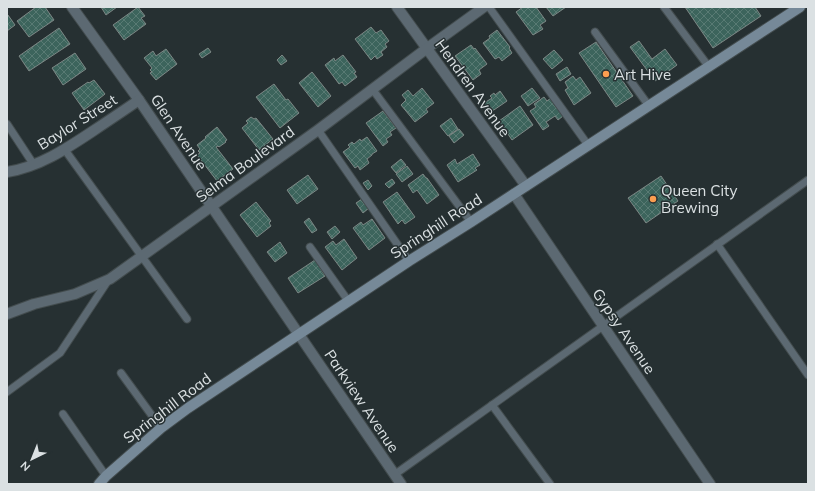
<svg xmlns="http://www.w3.org/2000/svg" width="815" height="491" viewBox="0 0 815 491" font-family="Mulish,sans-serif">
	<style>
		.building { fill: url(#building-cross-hatch); stroke: #7c8785 }
		.lines { fill: none; stroke-linecap: round; stroke-linejoin: round }
		.lane-casing { stroke: #434c4e; stroke-width: 9 }
		.street-casing { stroke: #434c4e; stroke-width: 12 }
		.secondary-casing { stroke: #434c4e; stroke-width: 12 }
		.lane { stroke: #5c6972; stroke-width: 7 }
		.street { stroke: #5c6972; stroke-width: 10 }
		.secondary { stroke: #768998; stroke-width: 10 }
		.poi-dot { fill: #fb9e50; stroke: #263032; stroke-width: 1.5 }
		.labels { text-anchor: middle; dominant-baseline: central; stroke-width: 3; stroke-linejoin: round; paint-order: stroke }
		.poi-label { font-size: 15px; fill: #dbe1e3; stroke: #263032; text-anchor: start }
		.street-label { font-size: 15px; fill: #dbe1e3; stroke: #263032 }
	</style>
	<defs>
		<pattern id="building-cross-hatch" width="8" height="8" patternUnits="userSpaceOnUse"><rect width="8" height="8" fill="#3c645c"/><path d="M0 0l8 8M0 8l8-8" fill="none" stroke="#587a73"/></pattern>
	</defs>
	<rect width="100%" height="100%" fill="#263032"/>
	<g class="building">
		<path d="M 36,7 L 45,7 L 54,20 L 29,37 L 17,21 Z"/>
		<path d="M 101,7 L 117,7 L 106,15 Z"/>
		<path d="M 138,7 L 145,16 L 141,18 L 146,24 L 124,40 L 113,25 Z"/>
		<path d="M 523,7 L 536,7 L 546,21 L 540,25 L 543,29 L 533,35 L 516,12 Z"/>
		<path d="M 546,7 L 566,7 L 553,16 Z"/>
		<path d="M 685,7 L 755,7 L 761,16 L 713,48 Z"/>
		<path d="M 8,15 L 15,25 L 7,31 L 7,16 Z"/>
		<path d="M 371,27 L 376,33 L 381,30 L 389,41 L 385,44 L 387,47 L 381,52 L 383,55 L 377,59 L 375,56 L 371,60 L 355,39 Z"/>
		<path d="M 59,28 L 70,44 L 29,71 L 19,56 Z"/>
		<path d="M 497,30 L 510,47 L 509,48 L 512,53 L 502,61 L 499,57 L 495,59 L 483,43 L 490,38 L 489,36 Z"/>
		<path d="M 639,41 L 652,59 L 665,49 L 677,65 L 655,81 L 630,47 Z"/>
		<path d="M 596,42 L 633,96 L 616,107 L 579,53 Z"/>
		<path d="M 471,45 L 474,49 L 475,48 L 487,64 L 479,70 L 481,74 L 473,80 L 455,56 Z"/>
		<path d="M 208,48 L 211,52 L 202,58 L 199,54 Z"/>
		<path d="M 166,49 L 177,64 L 156,80 L 150,73 L 152,72 L 150,70 L 152,68 L 144,58 L 153,51 L 156,56 Z"/>
		<path d="M 554,50 L 563,60 L 552,69 L 543,59 Z"/>
		<path d="M 75,53 L 86,69 L 63,85 L 52,68 Z"/>
		<path d="M 282,55 L 287,61 L 281,65 L 277,60 Z"/>
		<path d="M 343,55 L 356,72 L 354,73 L 357,77 L 345,86 L 342,82 L 339,84 L 325,65 L 334,58 L 335,61 Z"/>
		<path d="M 567,67 L 571,74 L 560,81 L 556,74 Z"/>
		<path d="M 312,72 L 331,96 L 318,107 L 299,83 Z"/>
		<path d="M 573,76 L 576,80 L 580,77 L 591,93 L 574,105 L 565,90 L 568,88 L 565,82 Z"/>
		<path d="M 94,80 L 105,94 L 100,98 L 84,110 L 72,93 L 88,82 L 89,83 Z"/>
		<path d="M 274,84 L 286,100 L 288,99 L 299,113 L 280,128 L 256,97 Z"/>
		<path d="M 422,88 L 434,103 L 426,109 L 428,112 L 415,122 L 401,105 L 406,100 L 402,95 L 408,90 L 413,96 Z"/>
		<path d="M 532,88 L 540,98 L 528,106 L 521,96 Z"/>
		<path d="M 500,91 L 507,101 L 488,114 L 481,105 L 492,98 L 490,96 L 494,93 L 495,95 Z"/>
		<path d="M 544,97 L 547,101 L 551,98 L 563,116 L 558,120 L 555,116 L 546,122 L 549,126 L 543,130 L 530,111 L 536,107 L 534,104 Z"/>
		<path d="M 520,106 L 533,125 L 512,140 L 499,121 Z"/>
		<path d="M 383,111 L 396,128 L 390,132 L 392,135 L 386,139 L 388,142 L 383,146 L 366,123 Z"/>
		<path d="M 251,117 L 254,119 L 256,118 L 273,139 L 259,150 L 242,128 L 248,123 L 246,121 Z"/>
		<path d="M 451,118 L 458,129 L 448,136 L 440,126 Z"/>
		<path d="M 217,127 L 227,140 L 225,141 L 226,142 L 219,147 L 218,146 L 216,147 L 233,169 L 217,181 L 197,155 L 200,153 L 198,151 L 200,149 L 197,145 L 206,138 L 205,137 Z"/>
		<path d="M 459,129 L 464,135 L 454,143 L 449,136 Z"/>
		<path d="M 367,137 L 377,151 L 372,154 L 372,155 L 367,159 L 369,163 L 360,170 L 358,166 L 355,168 L 343,152 L 350,147 L 348,145 L 352,142 L 354,144 L 360,139 L 361,141 Z"/>
		<path d="M 473,154 L 480,165 L 475,168 L 477,170 L 458,182 L 447,165 L 455,159 L 457,164 Z"/>
		<path d="M 401,159 L 406,165 L 396,173 L 391,167 Z"/>
		<path d="M 407,166 L 413,174 L 402,182 L 396,174 Z"/>
		<path d="M 423,174 L 426,178 L 427,178 L 439,195 L 427,204 L 417,190 L 413,193 L 408,185 Z"/>
		<path d="M 308,175 L 318,189 L 297,204 L 287,190 Z"/>
		<path d="M 661,176 L 678,201 L 646,223 L 628,198 Z"/>
		<path d="M 392,179 L 395,183 L 389,188 L 385,184 Z"/>
		<path d="M 368,180 L 372,186 L 368,190 L 363,183 Z"/>
		<path d="M 397,192 L 415,217 L 405,224 L 402,220 L 398,224 L 383,202 Z"/>
		<path d="M 362,199 L 369,208 L 363,213 L 356,203 Z"/>
		<path d="M 256,202 L 271,221 L 269,223 L 271,226 L 257,237 L 240,215 Z"/>
		<path d="M 309,218 L 317,230 L 312,233 L 304,222 Z"/>
		<path d="M 372,219 L 385,238 L 369,250 L 353,228 L 361,222 L 363,225 Z"/>
		<path d="M 335,226 L 340,232 L 332,239 L 327,232 Z"/>
		<path d="M 344,239 L 357,258 L 342,270 L 325,247 L 333,241 L 336,245 Z"/>
		<path d="M 280,242 L 287,253 L 275,262 L 267,252 Z"/>
		<path d="M 315,260 L 325,276 L 298,293 L 288,278 Z"/>
	</g>
	<g class="lines">
		<defs>
			<g id="lane">
				<path d="M 489,7 L 588,145"/>
				<path d="M 664,7 L 709,67"/>
				<path d="M 595,32 L 649,106"/>
				<path d="M 373,90 L 471,222"/>
				<path d="M 7,124 L 34,165"/>
				<path d="M 318,130 L 409,261"/>
				<path d="M 65,150 L 187,319"/>
				<path d="M 717,244 L 808,375"/>
				<path d="M 310,247 L 349,302"/>
				<path d="M 121,373 L 161,428"/>
				<path d="M 7,392 L 60,353 L 109,279"/>
				<path d="M 492,405 L 550,484"/>
				<path d="M 63,414 L 106,476"/>
				<path d="M 394,475 L 808,180"/>
			</g>
			<g id="street">
				<path d="M 72,7 L 139,100 L 401,484"/>
				<path d="M 397,7 L 526,186"/>
				<path d="M 7,172 C 39,167 66,149 93,131 C 108,121 123,111 139,100"/>
				<path d="M 514,194 L 710,484"/>
				<path d="M 7,314 L 34,304 L 75,294 L 110,279 L 318,130 L 426,49 L 484,7"/>
			</g>
			<path id="secondary" d="M 99,484 L 106,476 L 161,428 L 188,408 L 409,261 L 471,222 L 800,7"/>
		</defs>
		<use href="#lane" class="lane-casing"/>
		<use href="#street" class="street-casing"/>
		<use href="#secondary" class="secondary-casing"/>
		<use href="#lane" class="lane"/>
		<use href="#street" class="street"/>
		<use href="#secondary" class="secondary"/>
	</g>
	<g class="poi-dot">
		<circle cx="606" cy="74" r="4"/>
		<circle cx="653" cy="199" r="4"/>
	</g>
	<g class="labels">
		<g class="poi-label">
			<text x="614" y="74">Art Hive</text>
			<text x="661" y="190">Queen City<tspan x="661" dy="17">Brewing</tspan></text>
		</g>
		<g class="street-label">
			<text transform="translate(473 88) rotate(54)">Hendren Avenue</text>
			<text transform="translate(77 122) rotate(-32)">Baylor Street</text>
			<text transform="translate(179 132) rotate(56)">Glen Avenue</text>
			<text transform="translate(245 164) rotate(-36)">Selma Boulevard</text>
			<text transform="translate(436 226) rotate(-33)">Springhill Road</text>
			<text transform="translate(624 331) rotate(56)">Gypsy Avenue</text>
			<text transform="translate(362 401) rotate(56)">Parkview Avenue</text>
			<text transform="translate(167 408) rotate(-37)">Springhill Road</text>
		</g>
	</g>
	<rect width="815" height="491" fill="none" stroke="#dbe1e3" stroke-width="16"/>
	<g transform="translate(32 459) rotate(223)" stroke="#263032" stroke-width="3" paint-order="stroke">
	<path d="M0-3L7 15L0 10L-7 15Z" fill="#dbe1e3"/>
	<text y="-6" font-size="11" font-weight="bold" text-anchor="middle" fill="#dbe1e3">N</text>
	</g>
</svg>
